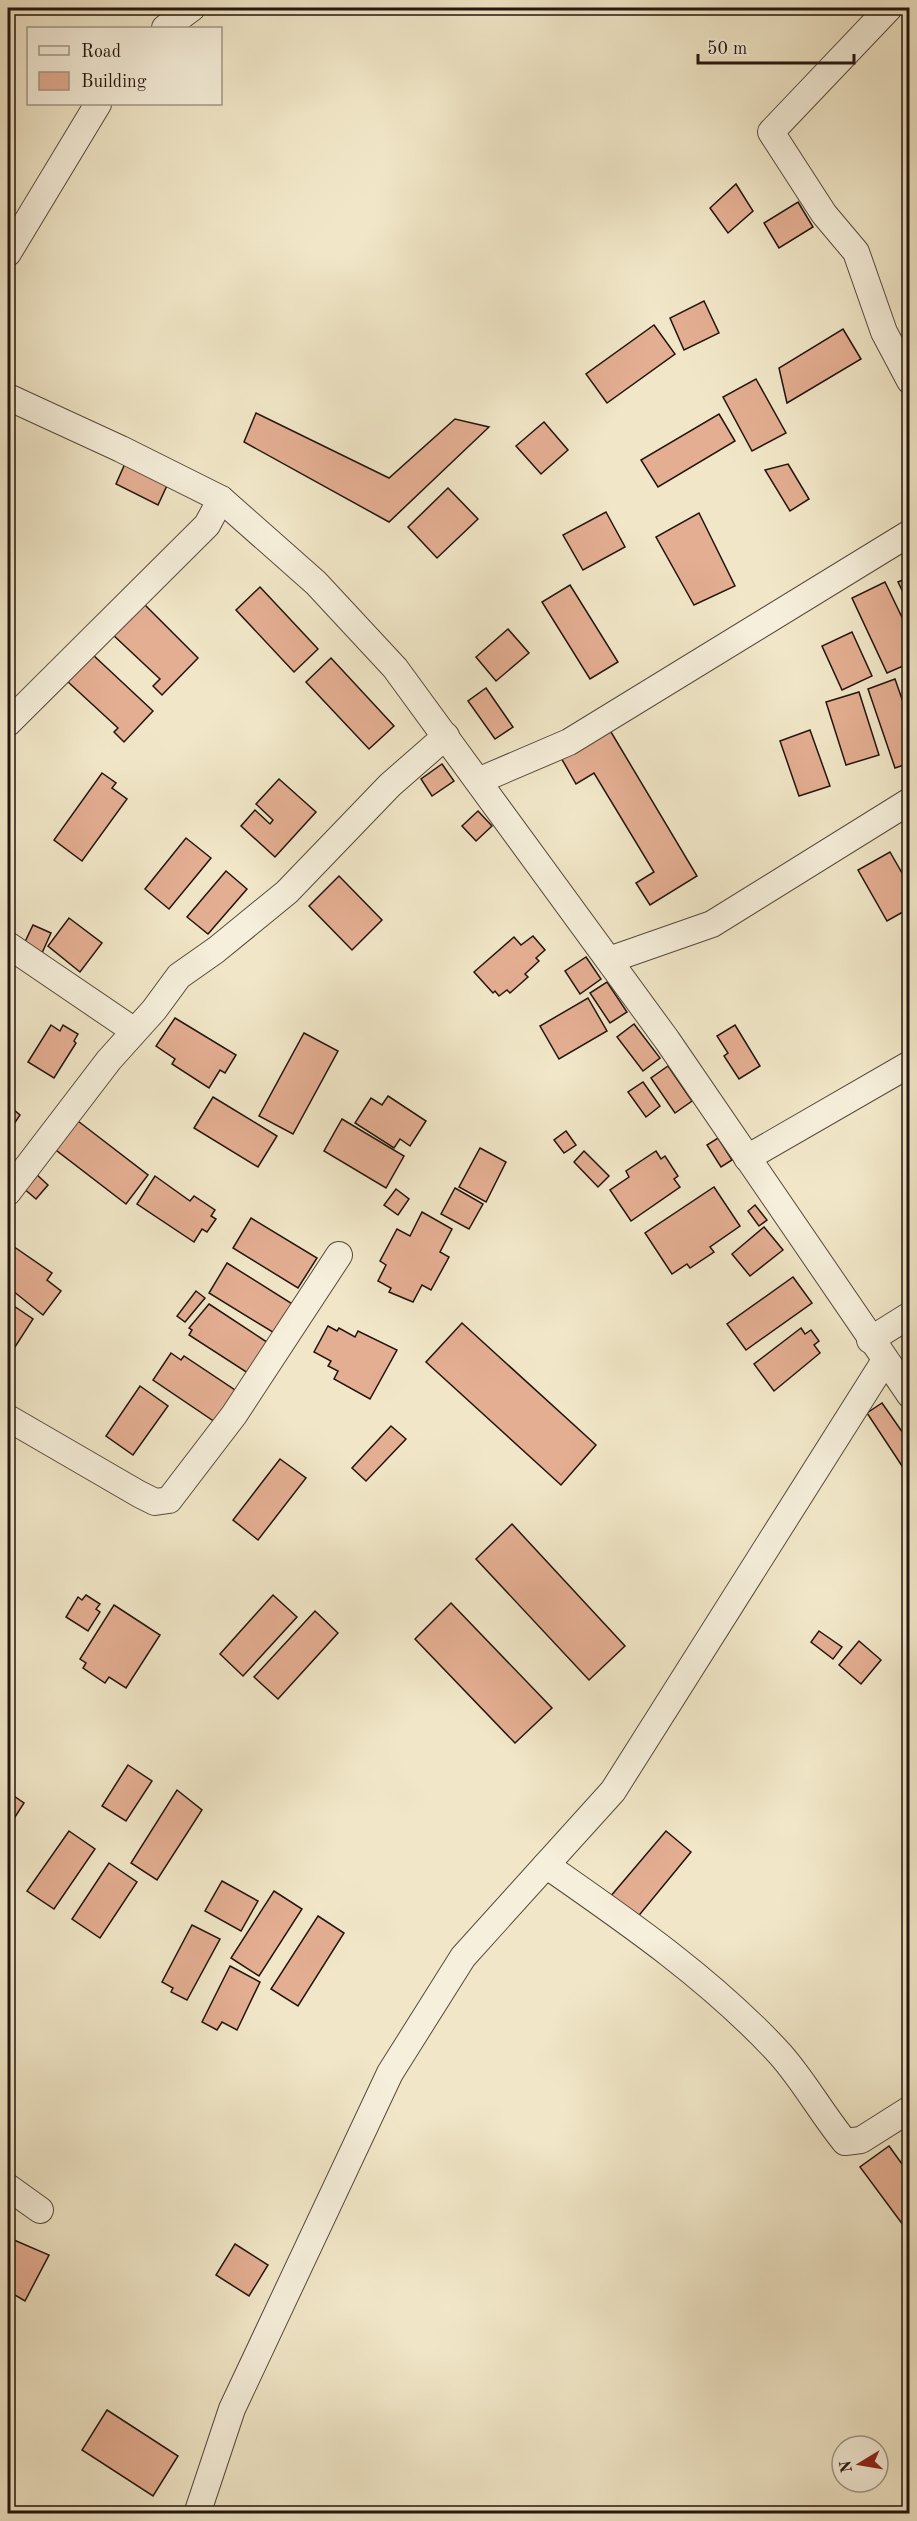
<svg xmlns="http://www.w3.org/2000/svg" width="917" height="2521" viewBox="0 0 917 2521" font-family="'Old Standard TT',serif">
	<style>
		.building { fill: #e4ae92; stroke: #23150e; stroke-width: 1.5 }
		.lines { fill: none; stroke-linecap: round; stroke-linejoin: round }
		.minor-casing { stroke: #564a3c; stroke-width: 28 }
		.minor { stroke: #f6efdb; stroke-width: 26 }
	</style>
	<rect width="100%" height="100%" fill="#f1e7c8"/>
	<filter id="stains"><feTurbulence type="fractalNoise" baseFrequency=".00333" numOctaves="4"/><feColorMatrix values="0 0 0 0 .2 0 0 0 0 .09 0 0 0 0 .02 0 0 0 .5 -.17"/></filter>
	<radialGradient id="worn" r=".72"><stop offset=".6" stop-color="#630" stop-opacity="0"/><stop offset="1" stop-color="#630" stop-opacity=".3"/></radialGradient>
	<g class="building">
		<path d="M 736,184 L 753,211 L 728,233 L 710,208 Z"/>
		<path d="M 798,202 L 813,227 L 779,248 L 764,223 Z"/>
		<path d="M 704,301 L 719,333 L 684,350 L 670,318 Z"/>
		<path d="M 654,325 L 675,354 L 607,403 L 586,374 Z"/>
		<path d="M 843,329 L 861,359 L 787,403 L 779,368 Z"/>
		<path d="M 756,379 L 786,433 L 752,451 L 723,397 Z"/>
		<path d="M 256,413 L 389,478 L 455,419 L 489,427 L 389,522 L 244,442 Z"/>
		<path d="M 719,414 L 735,441 L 658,487 L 641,460 Z"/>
		<path d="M 544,422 L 568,450 L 541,474 L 516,446 Z"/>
		<path d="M 127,459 L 170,479 L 158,505 L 116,484 Z"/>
		<path d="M 788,464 L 809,499 L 790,511 L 765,470 Z"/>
		<path d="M 448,488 L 478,519 L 437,558 L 408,527 Z"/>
		<path d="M 606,512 L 625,547 L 583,570 L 563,535 Z"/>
		<path d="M 699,513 L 735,586 L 694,605 L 656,537 Z"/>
		<path d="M 910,577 L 910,607 L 898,582 Z"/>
		<path d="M 885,582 L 910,634 L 910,663 L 887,673 L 852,598 Z"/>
		<path d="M 570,585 L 618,662 L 590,679 L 542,602 Z"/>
		<path d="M 260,587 L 318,649 L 294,672 L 236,610 Z"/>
		<path d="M 142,602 L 198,658 L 162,695 L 153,686 L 160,679 L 111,633 Z"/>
		<path d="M 508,629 L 529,653 L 496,681 L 476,657 Z"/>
		<path d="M 852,632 L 872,676 L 842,690 L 822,646 Z"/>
		<path d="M 92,654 L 153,711 L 124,742 L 114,732 L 118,728 L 67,681 Z"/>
		<path d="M 331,658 L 394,726 L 369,749 L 306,682 Z"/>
		<path d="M 895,679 L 910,722 L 910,763 L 895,768 L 868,689 Z"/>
		<path d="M 486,688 L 513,727 L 495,739 L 468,701 Z"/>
		<path d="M 859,692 L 879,755 L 846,765 L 826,702 Z"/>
		<path d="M 608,727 L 697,876 L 650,905 L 636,883 L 654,872 L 594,773 L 576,784 L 560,756 Z"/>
		<path d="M 810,730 L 830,786 L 799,796 L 780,741 Z"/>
		<path d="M 442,764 L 454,781 L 432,796 L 421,779 Z"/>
		<path d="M 102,773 L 116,783 L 112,788 L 127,799 L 82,861 L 54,840 Z"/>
		<path d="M 279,779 L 316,812 L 275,857 L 241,826 L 255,810 L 270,824 L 273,820 L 256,804 Z"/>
		<path d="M 478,811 L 492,826 L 476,841 L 462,826 Z"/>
		<path d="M 186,838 L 211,858 L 169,909 L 145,889 Z"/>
		<path d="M 890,852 L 910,887 L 910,908 L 887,921 L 858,870 Z"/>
		<path d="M 226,871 L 247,889 L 208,934 L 187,917 Z"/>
		<path d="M 339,876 L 382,920 L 352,950 L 309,906 Z"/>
		<path d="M 69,918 L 102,943 L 80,972 L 48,946 Z"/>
		<path d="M 33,925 L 51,933 L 42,953 L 24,944 Z"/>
		<path d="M 533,936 L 545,950 L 536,958 L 539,961 L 525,974 L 528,977 L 510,993 L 507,990 L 499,996 L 495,991 L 493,993 L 474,972 L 514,937 L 521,945 Z"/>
		<path d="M 586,957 L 601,979 L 580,994 L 565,971 Z"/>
		<path d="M 607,982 L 627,1012 L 610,1023 L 590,993 Z"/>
		<path d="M 588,998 L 607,1031 L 559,1059 L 540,1026 Z"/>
		<path d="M 175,1018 L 236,1055 L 225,1073 L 220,1070 L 209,1088 L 172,1064 L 175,1059 L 156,1046 Z"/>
		<path d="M 634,1024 L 660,1058 L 643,1071 L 617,1037 Z"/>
		<path d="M 51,1025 L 60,1031 L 63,1025 L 78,1034 L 74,1041 L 76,1043 L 54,1078 L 28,1062 Z"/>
		<path d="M 735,1025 L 760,1066 L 739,1079 L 724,1056 L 728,1053 L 717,1036 Z"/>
		<path d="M 304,1033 L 338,1051 L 293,1134 L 259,1116 Z"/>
		<path d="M 668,1066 L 692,1101 L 675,1113 L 651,1078 Z"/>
		<path d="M 643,1082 L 660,1106 L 646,1117 L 628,1092 Z"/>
		<path d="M 388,1096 L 426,1121 L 410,1146 L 400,1139 L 394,1148 L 355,1123 L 371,1098 L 382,1105 Z"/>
		<path d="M 213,1097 L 277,1136 L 258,1167 L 194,1128 Z"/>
		<path d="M 8,1105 L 20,1115 L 8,1133 Z"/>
		<path d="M 74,1118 L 148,1175 L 126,1204 L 52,1147 Z"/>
		<path d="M 342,1119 L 404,1156 L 386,1188 L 324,1151 Z"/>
		<path d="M 566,1131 L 576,1145 L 564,1153 L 554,1140 Z"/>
		<path d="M 718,1138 L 732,1160 L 721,1167 L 707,1145 Z"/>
		<path d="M 480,1148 L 506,1162 L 486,1202 L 459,1187 Z"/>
		<path d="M 584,1151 L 609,1176 L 598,1187 L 574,1162 Z"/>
		<path d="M 656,1151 L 661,1159 L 665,1156 L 678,1176 L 674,1179 L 680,1187 L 631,1221 L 610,1190 L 629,1177 L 626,1171 Z"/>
		<path d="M 35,1173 L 48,1185 L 36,1199 L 22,1187 Z"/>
		<path d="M 155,1176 L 190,1201 L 194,1196 L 215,1210 L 211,1216 L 216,1219 L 207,1232 L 202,1229 L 194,1242 L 137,1204 Z"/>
		<path d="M 714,1187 L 740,1226 L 710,1247 L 714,1252 L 690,1268 L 687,1264 L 672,1274 L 645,1233 Z"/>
		<path d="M 455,1188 L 483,1204 L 469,1229 L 441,1214 Z"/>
		<path d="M 396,1189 L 409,1199 L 398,1215 L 384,1205 Z"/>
		<path d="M 755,1205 L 767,1220 L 759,1226 L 748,1211 Z"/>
		<path d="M 422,1212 L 452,1229 L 440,1252 L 449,1257 L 431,1290 L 422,1285 L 413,1302 L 389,1292 L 391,1288 L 378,1281 L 386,1265 L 380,1261 L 397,1229 L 410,1236 Z"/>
		<path d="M 251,1218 L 317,1258 L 298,1288 L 233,1248 Z"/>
		<path d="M 764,1227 L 783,1250 L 750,1276 L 732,1254 Z"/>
		<path d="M 10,1244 L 52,1273 L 47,1280 L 61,1291 L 43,1315 L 8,1287 L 8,1247 Z"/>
		<path d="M 227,1263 L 294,1305 L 276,1334 L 209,1293 Z"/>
		<path d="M 793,1277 L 812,1303 L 746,1350 L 727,1324 Z"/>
		<path d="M 196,1291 L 205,1298 L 185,1322 L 177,1316 Z"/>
		<path d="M 8,1302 L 33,1319 L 15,1347 L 8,1342 Z"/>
		<path d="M 209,1304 L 273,1346 L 254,1377 L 189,1335 L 192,1330 L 189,1328 Z"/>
		<path d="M 462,1323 L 596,1445 L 561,1485 L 426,1362 Z"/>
		<path d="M 328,1326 L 337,1331 L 339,1328 L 355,1337 L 358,1331 L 397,1350 L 370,1399 L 334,1379 L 338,1371 L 328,1366 L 331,1361 L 314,1352 Z"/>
		<path d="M 801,1328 L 805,1334 L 811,1330 L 819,1341 L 814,1345 L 820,1353 L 774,1391 L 754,1364 Z"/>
		<path d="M 171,1353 L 181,1360 L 184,1356 L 238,1392 L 218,1424 L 153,1380 Z"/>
		<path d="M 140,1386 L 168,1406 L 133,1455 L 106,1436 Z"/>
		<path d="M 882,1403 L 910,1443 L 910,1470 L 906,1472 L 867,1413 Z"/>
		<path d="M 391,1426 L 406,1439 L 366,1481 L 352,1468 Z"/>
		<path d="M 280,1459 L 306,1478 L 258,1540 L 233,1520 Z"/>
		<path d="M 512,1524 L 625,1646 L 589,1680 L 476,1559 Z"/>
		<path d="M 86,1595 L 100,1604 L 96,1609 L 100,1612 L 88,1631 L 66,1617 L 78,1597 L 82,1600 Z"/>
		<path d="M 273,1595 L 297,1617 L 243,1676 L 220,1654 Z"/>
		<path d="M 451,1603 L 552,1708 L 515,1743 L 415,1639 Z"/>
		<path d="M 114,1605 L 160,1635 L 126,1688 L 109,1677 L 105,1683 L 83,1668 L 86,1663 L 80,1659 Z"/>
		<path d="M 315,1611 L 338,1633 L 278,1699 L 254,1677 Z"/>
		<path d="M 819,1631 L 842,1647 L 833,1659 L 811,1642 Z"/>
		<path d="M 859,1641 L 881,1660 L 861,1684 L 839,1665 Z"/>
		<path d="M 128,1765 L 152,1781 L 126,1821 L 102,1806 Z"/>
		<path d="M 177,1790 L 202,1810 L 157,1880 L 131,1863 Z"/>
		<path d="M 8,1792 L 24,1803 L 8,1828 Z"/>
		<path d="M 69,1831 L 95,1849 L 54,1909 L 27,1891 Z"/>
		<path d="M 666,1831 L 691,1852 L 636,1919 L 610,1897 Z"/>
		<path d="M 109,1863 L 137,1882 L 100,1938 L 72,1919 Z"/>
		<path d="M 222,1881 L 258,1901 L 241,1931 L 205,1911 Z"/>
		<path d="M 274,1891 L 302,1909 L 259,1976 L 231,1958 Z"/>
		<path d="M 318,1916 L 344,1933 L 298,2006 L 271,1989 Z"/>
		<path d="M 192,1925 L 220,1939 L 187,2000 L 171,1992 L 173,1988 L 162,1982 Z"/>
		<path d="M 230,1966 L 260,1982 L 237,2030 L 222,2022 L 217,2030 L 202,2022 Z"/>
		<path d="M 889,2146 L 910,2175 L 909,2233 L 860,2167 Z"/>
		<path d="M 14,2240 L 49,2255 L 25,2301 L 8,2291 L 8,2253 Z"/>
		<path d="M 235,2244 L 268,2265 L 249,2296 L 216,2275 Z"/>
		<path d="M 107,2410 L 178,2456 L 153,2496 L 82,2450 Z"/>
	</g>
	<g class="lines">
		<defs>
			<g id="minor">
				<path d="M 889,8 L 771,132 L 824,214 L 856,252 L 884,332 L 910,381"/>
				<path d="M 165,28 L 192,8"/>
				<path d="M 8,253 L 98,104"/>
				<path d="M 8,397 L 121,449 L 221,499 L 316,583 L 395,668 L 667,1040 L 910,1395"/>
				<path d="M 8,723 L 207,525 L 221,499"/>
				<path d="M 478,781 L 569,742 L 910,533"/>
				<path d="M 8,945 L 133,1030"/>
				<path d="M 609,960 L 712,924 L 910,801"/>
				<path d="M 747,1158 L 910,1064"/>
				<path d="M 8,1192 L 109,1060 L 154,1010 L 179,976 L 216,950 L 287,892 L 390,785 L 446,736"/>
				<path d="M 870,1340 L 910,1315"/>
				<path d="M 8,1418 L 139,1494 L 155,1502 L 169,1500 L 234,1415 L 339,1255"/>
				<path d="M 546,1865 C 628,1922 712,1980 780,2054 C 804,2081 822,2114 845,2142 L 861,2140 L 910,2109"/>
				<path d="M 8,2187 L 40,2210"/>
				<path d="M 197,2514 L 232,2409 L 390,2073 L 463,1957 L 613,1791 L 884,1362"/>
			</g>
		</defs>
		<use href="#minor" class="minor-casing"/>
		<use href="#minor" class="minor"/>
	</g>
	<rect width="917" height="2521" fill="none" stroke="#f1e7c8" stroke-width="30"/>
	<rect x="9" y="9" width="899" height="2503" fill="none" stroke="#23150e" stroke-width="3"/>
	<rect x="15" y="15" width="887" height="2491" fill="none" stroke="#23150e" stroke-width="1.5"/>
	<rect x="27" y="27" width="195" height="78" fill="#f6efdb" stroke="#a29889" stroke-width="1.5"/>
	<rect x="39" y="46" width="30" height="9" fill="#f6efdb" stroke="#a29889" stroke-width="1.5"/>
	<text x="81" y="57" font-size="18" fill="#23150e">Road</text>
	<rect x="39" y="72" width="30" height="18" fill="#e4ae92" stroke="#a29889" stroke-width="1.5"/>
	<text x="81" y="87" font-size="18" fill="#23150e">Building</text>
	<g transform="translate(860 2464) rotate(259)"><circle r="28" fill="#f6efdb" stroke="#a29889" stroke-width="1.5"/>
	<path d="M0-4.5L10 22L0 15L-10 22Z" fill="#8f2418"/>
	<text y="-9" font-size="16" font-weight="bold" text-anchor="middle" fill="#23150e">N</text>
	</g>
	<path d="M698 54v9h156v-9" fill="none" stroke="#23150e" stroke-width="3"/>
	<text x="707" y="54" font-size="18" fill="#23150e" stroke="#f6efdb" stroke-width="4.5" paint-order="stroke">50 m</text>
	<rect width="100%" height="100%" filter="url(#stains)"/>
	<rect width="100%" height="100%" fill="url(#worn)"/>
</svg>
